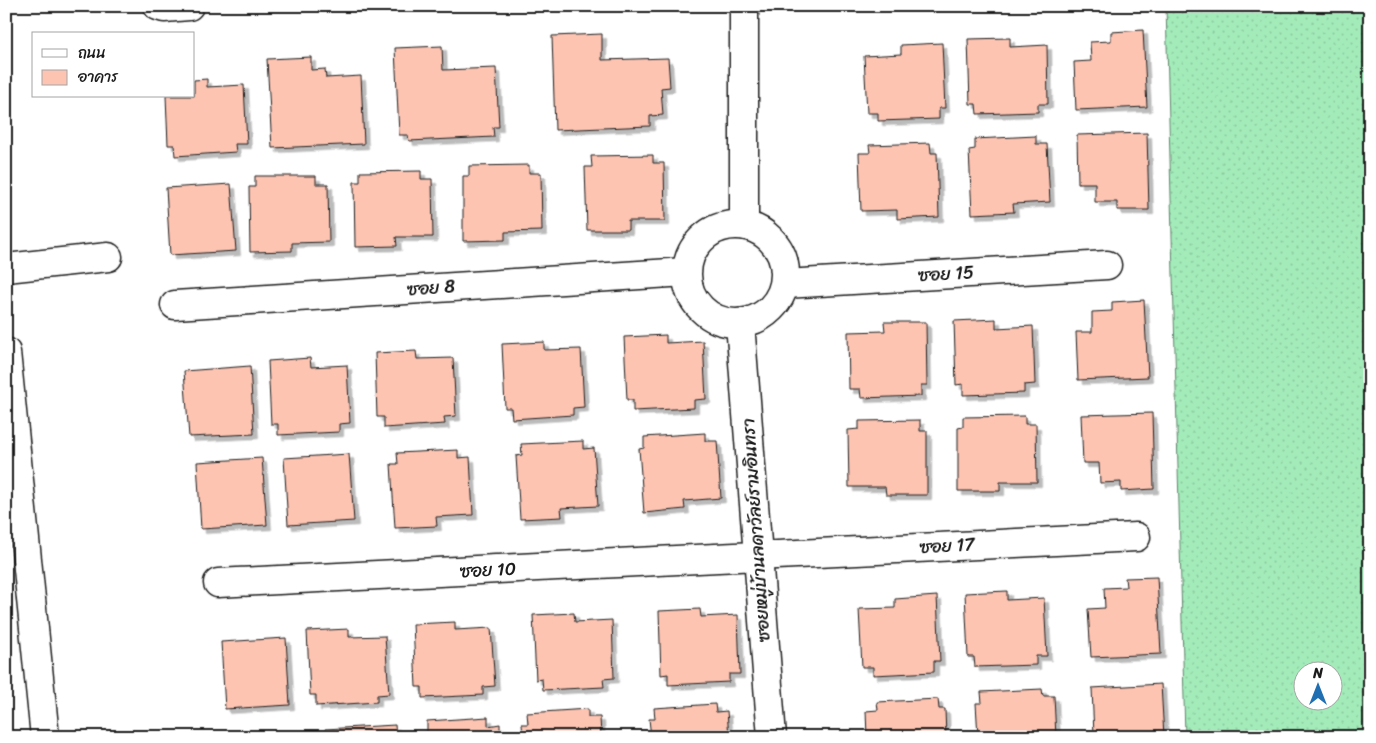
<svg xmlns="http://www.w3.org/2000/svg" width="1376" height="743" viewBox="0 0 1376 743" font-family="Sriracha,'Playpen Sans Thai',sans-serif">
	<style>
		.grass { fill: url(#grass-dots); stroke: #60846b; fill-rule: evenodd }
		.building { fill: #fdc4b2; stroke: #1c1c1c; filter: url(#shadow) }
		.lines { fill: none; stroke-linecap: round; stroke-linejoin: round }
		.street-casing { stroke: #1c1c1c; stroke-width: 31 }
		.street { stroke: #fff; stroke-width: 28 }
		.labels { text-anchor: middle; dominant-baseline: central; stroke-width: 4.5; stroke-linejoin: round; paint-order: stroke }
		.street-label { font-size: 18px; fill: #1c1c1c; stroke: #fff }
	</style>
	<defs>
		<pattern id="grass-dots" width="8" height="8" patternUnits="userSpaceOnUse" patternTransform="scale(1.25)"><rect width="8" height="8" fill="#a3ecba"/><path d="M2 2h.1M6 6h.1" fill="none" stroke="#8cca9f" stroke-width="1.8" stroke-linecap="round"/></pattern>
		<filter id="shadow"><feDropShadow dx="4.5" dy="4.5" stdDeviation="0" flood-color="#0004"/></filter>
	</defs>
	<rect width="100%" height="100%" fill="#fff"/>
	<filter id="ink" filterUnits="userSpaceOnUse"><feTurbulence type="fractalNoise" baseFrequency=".02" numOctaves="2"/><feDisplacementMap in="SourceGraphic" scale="10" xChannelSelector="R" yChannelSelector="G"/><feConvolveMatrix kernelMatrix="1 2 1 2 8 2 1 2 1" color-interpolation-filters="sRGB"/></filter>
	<g filter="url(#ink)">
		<path class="grass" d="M 1166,6 L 1370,6 L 1370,737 L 1185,737 ZM 1304,670 L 1334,670 L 1334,700 L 1304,700 Z"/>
		<g class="building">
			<path d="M 1143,30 L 1147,107 L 1076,110 L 1074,62 L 1091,61 L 1090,42 L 1111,41 L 1111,32 Z"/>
			<path d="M 602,34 L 602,60 L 668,58 L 670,87 L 661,88 L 663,115 L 650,116 L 650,126 L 555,130 L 552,36 Z"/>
			<path d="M 1010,38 L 1010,47 L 1047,45 L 1048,104 L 1038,104 L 1038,112 L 977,114 L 976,104 L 970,104 L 968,39 Z"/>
			<path d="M 942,43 L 945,108 L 939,108 L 939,119 L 878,121 L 878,113 L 867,113 L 864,56 L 901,54 L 901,45 Z"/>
			<path d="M 442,46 L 443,70 L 496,68 L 499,127 L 493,127 L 494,137 L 409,141 L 408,135 L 399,135 L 395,48 Z"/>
			<path d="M 311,57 L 311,70 L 325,69 L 326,78 L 361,76 L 364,144 L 272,148 L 267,59 Z"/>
			<path d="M 207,79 L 207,87 L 244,85 L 247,144 L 235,144 L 236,152 L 175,156 L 174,145 L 168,145 L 166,96 L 194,96 L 194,80 Z"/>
			<path d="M 1147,133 L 1149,210 L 1117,210 L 1117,202 L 1095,202 L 1095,183 L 1078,183 L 1077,135 Z"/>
			<path d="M 1036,136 L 1036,144 L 1047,144 L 1050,202 L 1013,204 L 1014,212 L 972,214 L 969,150 L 975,149 L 975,139 Z"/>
			<path d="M 930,143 L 931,153 L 937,153 L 939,217 L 897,219 L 897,210 L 861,211 L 859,153 L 870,153 L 869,145 Z"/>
			<path d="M 653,155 L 653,163 L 664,163 L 665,221 L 628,221 L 628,230 L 587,230 L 585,167 L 592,167 L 591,156 Z"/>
			<path d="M 529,165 L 529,173 L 541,173 L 542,231 L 505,232 L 505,240 L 463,241 L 463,176 L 469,176 L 469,166 Z"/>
			<path d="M 421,171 L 421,179 L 432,179 L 433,237 L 396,237 L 397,246 L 355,247 L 354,182 L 360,182 L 360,172 Z"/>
			<path d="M 255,176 L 316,176 L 316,184 L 328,184 L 329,242 L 292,243 L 292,251 L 250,252 L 249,187 L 255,187 Z"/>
			<path d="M 231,184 L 236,251 L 170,255 L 166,188 Z"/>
			<path d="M 1144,300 L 1148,377 L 1078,380 L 1076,332 L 1092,332 L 1092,312 L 1112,311 L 1112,302 Z"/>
			<path d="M 996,319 L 996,328 L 1033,326 L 1035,384 L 1024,385 L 1024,393 L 963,395 L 963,384 L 956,385 L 954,321 Z"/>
			<path d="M 884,322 L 926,322 L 927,385 L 921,385 L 921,396 L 861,398 L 860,389 L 849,389 L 848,332 L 885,331 Z"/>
			<path d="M 666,335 L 666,343 L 703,341 L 706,399 L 694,400 L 694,408 L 633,411 L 633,400 L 627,400 L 624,337 Z"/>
			<path d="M 544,342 L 544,350 L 581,349 L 584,407 L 573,408 L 573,415 L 512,419 L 511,408 L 505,408 L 502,344 Z"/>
			<path d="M 416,351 L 417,359 L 453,358 L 456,416 L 444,417 L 445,424 L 384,428 L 384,417 L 377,417 L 375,353 Z"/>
			<path d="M 310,358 L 311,367 L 347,365 L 350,423 L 339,424 L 339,432 L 278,435 L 278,424 L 271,424 L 268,361 Z"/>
			<path d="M 250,366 L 254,434 L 189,437 L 184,371 Z"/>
			<path d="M 1152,413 L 1154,489 L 1121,491 L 1121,482 L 1100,483 L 1099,463 L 1083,463 L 1081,415 Z"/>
			<path d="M 1025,416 L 1025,424 L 1036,424 L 1037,482 L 1000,482 L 1000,491 L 958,491 L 958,428 L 963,427 L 963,417 Z"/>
			<path d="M 920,420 L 920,431 L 927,431 L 927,495 L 886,495 L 885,487 L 849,487 L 848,430 L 859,429 L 859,421 Z"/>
			<path d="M 705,433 L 705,441 L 717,441 L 721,498 L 684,501 L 685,509 L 644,513 L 639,449 L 644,448 L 644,437 Z"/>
			<path d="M 583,441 L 583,449 L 594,448 L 598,506 L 561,508 L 562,517 L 520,519 L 516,456 L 522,455 L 521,444 Z"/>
			<path d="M 458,450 L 458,458 L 470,457 L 473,515 L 436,517 L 437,526 L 395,528 L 391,464 L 398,464 L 397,453 Z"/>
			<path d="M 349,454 L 354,521 L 288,525 L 284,458 Z"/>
			<path d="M 262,458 L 267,525 L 201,529 L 197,462 Z"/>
			<path d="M 1157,577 L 1161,654 L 1091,657 L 1088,609 L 1105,608 L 1104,588 L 1126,587 L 1125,578 Z"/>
			<path d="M 1007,591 L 1007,600 L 1044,598 L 1047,656 L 1036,656 L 1036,665 L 975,667 L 974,657 L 968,657 L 965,593 Z"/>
			<path d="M 937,596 L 940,661 L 934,661 L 934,672 L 873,675 L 873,667 L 862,667 L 859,609 L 895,608 L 895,599 Z"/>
			<path d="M 700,609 L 701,617 L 738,615 L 740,674 L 729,674 L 729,682 L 668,685 L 668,674 L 661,675 L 659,611 Z"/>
			<path d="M 574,613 L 575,622 L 612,620 L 614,678 L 603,679 L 604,687 L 543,690 L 542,679 L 536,680 L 533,615 Z"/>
			<path d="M 455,622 L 455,630 L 491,628 L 495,686 L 483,687 L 483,695 L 422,698 L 422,687 L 416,687 L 413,624 Z"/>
			<path d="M 349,629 L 349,637 L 385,636 L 389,694 L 377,695 L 377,702 L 316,706 L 316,695 L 310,695 L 307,631 Z"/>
			<path d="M 286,638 L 290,705 L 225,709 L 221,642 Z"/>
			<path d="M 1161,684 L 1164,737 L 1111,737 L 1111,735 L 1094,736 L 1092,688 Z"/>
			<path d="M 1042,689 L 1043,696 L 1054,696 L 1056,737 L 978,737 L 976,703 L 982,703 L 981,692 Z"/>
			<path d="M 938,699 L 939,709 L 945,709 L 946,737 L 867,737 L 866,711 L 878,710 L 877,702 Z"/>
			<path d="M 715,704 L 716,712 L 727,711 L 729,737 L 651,737 L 649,719 L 655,719 L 654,708 Z"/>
			<path d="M 588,709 L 588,717 L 600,717 L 601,737 L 523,737 L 522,724 L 528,724 L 527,713 Z"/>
			<path d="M 488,717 L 488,726 L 500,724 L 500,737 L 422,737 L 422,732 L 427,732 L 427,721 Z"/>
			<path d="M 395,725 L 396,737 L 326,737 L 325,729 Z"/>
			<path d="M 302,732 L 303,737 L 237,737 L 237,735 Z"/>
		</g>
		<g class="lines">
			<defs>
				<g id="street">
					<path d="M 158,6 L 164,8 L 189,6"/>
					<circle cx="736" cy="274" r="49"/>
					<path d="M 744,225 L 744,6"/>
					<path d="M 6,268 L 108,257"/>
					<path d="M 785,284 L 1107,265"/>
					<path d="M 175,305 L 686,272"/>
					<path d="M 740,323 L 772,737"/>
					<path d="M 6,352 L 45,737"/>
					<path d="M 218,583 L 1136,537"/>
				</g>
			</defs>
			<use href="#street" class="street-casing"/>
			<use href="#street" class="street"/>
		</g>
	</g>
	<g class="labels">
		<g class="street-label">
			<text transform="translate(946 274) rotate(-3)">ซอย 15</text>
			<text transform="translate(431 288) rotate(-4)">ซอย 8</text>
			<text transform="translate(756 530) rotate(-94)">ซอยหมู่บ้านลดาวัลย์รามอินทรา</text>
			<text transform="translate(947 546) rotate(-3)">ซอย 17</text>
			<text transform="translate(488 570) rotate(-3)">ซอย 10</text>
		</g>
	</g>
	<rect width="1376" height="743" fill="none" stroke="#fff" stroke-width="25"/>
	<rect x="12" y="12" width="1351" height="718" fill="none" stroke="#1c1c1c" stroke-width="2" filter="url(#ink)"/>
	<rect x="32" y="32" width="162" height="65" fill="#ffffff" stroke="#a4a4a4"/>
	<rect x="42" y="49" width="25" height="8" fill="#ffffff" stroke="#a4a4a4"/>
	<text x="78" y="58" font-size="15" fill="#1c1c1c">ถนน</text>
	<rect x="42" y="70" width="25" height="15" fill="#fdc4b2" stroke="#a4a4a4"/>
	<text x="78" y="82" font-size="15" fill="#1c1c1c">อาคาร</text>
	<g transform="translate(1318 686)"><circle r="24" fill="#ffffff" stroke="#a4a4a4"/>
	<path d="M0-4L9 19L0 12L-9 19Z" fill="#1f6fb2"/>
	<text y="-8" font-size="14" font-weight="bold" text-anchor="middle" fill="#1c1c1c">N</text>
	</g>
</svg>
